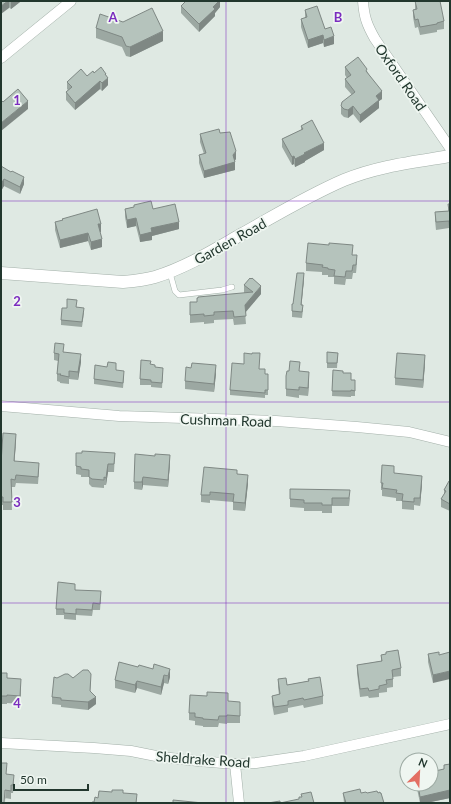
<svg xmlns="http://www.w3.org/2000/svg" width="451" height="804" viewBox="0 0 451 804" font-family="Lato,sans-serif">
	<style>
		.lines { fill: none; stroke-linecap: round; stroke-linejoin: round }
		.service-casing { stroke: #a3b0a9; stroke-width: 6 }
		.minor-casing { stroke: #a3b0a9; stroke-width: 11 }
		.tertiary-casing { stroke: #a3b0a9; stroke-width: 13 }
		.service { stroke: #fff; stroke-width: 5 }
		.minor { stroke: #fff; stroke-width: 10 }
		.tertiary { stroke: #fff; stroke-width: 12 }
		.wall { fill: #9ca8a2 }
		.shaded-wall { fill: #7f8884 }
		.building { fill: #b5c3bc; stroke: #7f8884 }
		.grid { fill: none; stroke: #7b2cbf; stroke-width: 1; stroke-opacity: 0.55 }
		.labels { text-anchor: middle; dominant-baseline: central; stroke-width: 3.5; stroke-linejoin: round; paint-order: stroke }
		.street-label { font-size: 14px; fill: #22372e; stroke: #eff6f1 }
		.grid-label { font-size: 13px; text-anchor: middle; font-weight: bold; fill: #7b2cbf; stroke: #eff6f1; stroke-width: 3.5; stroke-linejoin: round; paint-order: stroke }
	</style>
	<rect width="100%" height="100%" fill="#dfe9e3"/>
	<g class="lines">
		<defs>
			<path id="service" d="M 170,273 L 175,291 L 179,295 L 222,290 L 232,287"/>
			<g id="minor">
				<path d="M 363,1 C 364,17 367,25 375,39 L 450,148"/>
				<path d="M 1,58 L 71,1"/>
				<path d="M 1,406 L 119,416 L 276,421 L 357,427 L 409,432 L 450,442"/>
				<path d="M 1,743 L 94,748 L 131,751 L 161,757 L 198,761 L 235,764 L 256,763 L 304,756 L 450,724"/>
				<path d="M 235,764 L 239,803"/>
			</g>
			<path id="tertiary" d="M 1,273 L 123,282 C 134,281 145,280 155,277 C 187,267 214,250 242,234 C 276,215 309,195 344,180 C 378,166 414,162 450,156"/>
		</defs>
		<use href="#service" class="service-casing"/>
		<use href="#minor" class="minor-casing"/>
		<use href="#tertiary" class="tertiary-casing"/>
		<use href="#service" class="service"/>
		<use href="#minor" class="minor"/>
		<use href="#tertiary" class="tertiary"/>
	</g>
	<g class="wall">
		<path d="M 1,1 L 20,1 L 20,2 L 11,9 Z"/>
		<path d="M 220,1 L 220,7 L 215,13 L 215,16 L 199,32 L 181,13 L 181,6 Z"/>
		<path d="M 415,1 L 444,21 L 444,29 L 437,30 L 437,32 L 420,35 L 418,27 L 415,28 L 413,17 L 413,10 L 415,9 Z"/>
		<path d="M 305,10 L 325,29 L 334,44 L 324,47 L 323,43 L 308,48 L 301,27 L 301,19 L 305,18 Z"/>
		<path d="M 96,28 L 163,41 L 130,57 L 126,56 L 122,47 L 96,38 Z"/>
		<path d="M 345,67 L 367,71 L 382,99 L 379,101 L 379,108 L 360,123 L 353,114 L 348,118 L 344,117 L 341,114 L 341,106 L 352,95 L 345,87 L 345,79 L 347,78 L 345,75 Z"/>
		<path d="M 94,73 L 106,75 L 108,85 L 102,91 L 100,89 L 75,110 L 66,100 L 66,92 L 68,90 L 67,89 L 67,82 L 87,76 Z"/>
		<path d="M 301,126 L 324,150 L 305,161 L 305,162 L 295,167 L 294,164 L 292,165 L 282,147 L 282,139 L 301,130 Z"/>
		<path d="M 220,133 L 236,159 L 235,160 L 235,170 L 204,178 L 199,163 L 199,155 L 204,154 L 200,142 L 200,134 Z"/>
		<path d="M 1,166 L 24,184 L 20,194 L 4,186 L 1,191 Z"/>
		<path d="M 448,204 L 450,204 L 450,240 L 449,228 L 436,230 L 435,220 L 435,212 L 448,211 Z"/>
		<path d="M 134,205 L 153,209 L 179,229 L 152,236 L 152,240 L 140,242 L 136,226 L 127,228 L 125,217 L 125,209 L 134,207 Z"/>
		<path d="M 55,222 L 101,232 L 100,232 L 102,247 L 91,250 L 88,241 L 60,248 L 55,230 Z"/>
		<path d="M 353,255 L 357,263 L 356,273 L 353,273 L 352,279 L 346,279 L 345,285 L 334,284 L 334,277 L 328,277 L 328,275 L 322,275 L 322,272 L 306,271 L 306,263 Z"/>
		<path d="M 304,279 L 301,305 L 303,310 L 302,318 L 292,317 L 292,311 L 293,304 Z"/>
		<path d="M 244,285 L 261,294 L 245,312 L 246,324 L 234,325 L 233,319 L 214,320 L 214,323 L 204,324 L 204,322 L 190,323 L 190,302 L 197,302 L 244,293 Z"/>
		<path d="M 77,307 L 84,313 L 82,327 L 61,325 L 61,320 L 67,308 Z"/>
		<path d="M 64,352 L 81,362 L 78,380 L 69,379 L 69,384 L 60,383 L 60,382 L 57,381 L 57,374 L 58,361 L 54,360 L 54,353 Z"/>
		<path d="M 327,352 L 338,353 L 337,368 L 327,368 Z"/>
		<path d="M 252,354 L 259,369 L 265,374 L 268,374 L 268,395 L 265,395 L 265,398 L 230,395 L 230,390 L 244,364 Z"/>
		<path d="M 425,363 L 423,388 L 395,385 L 395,378 Z"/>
		<path d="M 150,364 L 163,373 L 162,388 L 151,387 L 151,385 L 140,385 L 140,379 Z"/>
		<path d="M 333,370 L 343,373 L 351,380 L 355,380 L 355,396 L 351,396 L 351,397 L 332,396 Z"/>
		<path d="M 116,371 L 124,377 L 123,388 L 94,384 L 94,379 Z"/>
		<path d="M 289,371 L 299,371 L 309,380 L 308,396 L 299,395 L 299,398 L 286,396 L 286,376 Z"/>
		<path d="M 216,373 L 214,392 L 185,389 L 185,381 Z"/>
		<path d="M 16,441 L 14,461 L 39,471 L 38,484 L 16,483 L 15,487 L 11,487 L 12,510 L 3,510 L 3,505 L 1,505 L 1,463 Z"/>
		<path d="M 82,453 L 115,453 L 114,472 L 108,472 L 106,485 L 104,485 L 104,488 L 92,487 L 89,484 L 89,477 L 81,477 L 81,475 L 76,474 L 76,466 Z"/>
		<path d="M 155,456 L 170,463 L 168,487 L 143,485 L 142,490 L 134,489 L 134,482 Z"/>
		<path d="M 394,473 L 422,484 L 420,506 L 414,505 L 414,510 L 402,509 L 402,501 L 396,501 L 396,498 L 382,496 L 382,490 L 381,490 L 381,483 Z"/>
		<path d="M 237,474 L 248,483 L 245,511 L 233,510 L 233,502 L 210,500 L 210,503 L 201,502 L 201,495 Z"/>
		<path d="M 450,482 L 450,511 L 441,507 L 441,499 L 444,495 L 444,490 Z"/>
		<path d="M 290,489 L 350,498 L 349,506 L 332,506 L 332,513 L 322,513 L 322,511 L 304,511 L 304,508 L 290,507 Z"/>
		<path d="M 75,590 L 101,598 L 100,610 L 93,610 L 92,616 L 76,615 L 76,620 L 64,619 L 64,615 L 56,615 L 56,609 Z"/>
		<path d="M 386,652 L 401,668 L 401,676 L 393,677 L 393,687 L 387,688 L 387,692 L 379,693 L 379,697 L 369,698 L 368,696 L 360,697 L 357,673 L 357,665 L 381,661 L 381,655 L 386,654 Z"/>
		<path d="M 428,654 L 439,655 L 433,683 L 428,662 Z"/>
		<path d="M 119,662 L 170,677 L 168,684 L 164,683 L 161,695 L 137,688 L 135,693 L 115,688 L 115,680 Z"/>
		<path d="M 1,673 L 7,678 L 21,686 L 20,704 L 7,703 L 7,704 L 1,704 Z"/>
		<path d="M 73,678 L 91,682 L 90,692 L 96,704 L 88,710 L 61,707 L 61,705 L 52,704 L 52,697 Z"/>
		<path d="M 278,679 L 287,685 L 308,681 L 308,679 L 323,696 L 323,704 L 304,708 L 303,705 L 288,708 L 288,712 L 274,715 L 272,704 L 272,696 L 279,695 L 278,687 Z"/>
		<path d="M 228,701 L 240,710 L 240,723 L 227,723 L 227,724 L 219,723 L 218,727 L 203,727 L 203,726 L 195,725 L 195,721 L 189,720 L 189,713 Z"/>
		<path d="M 450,764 L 450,799 L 450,798 L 426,803 L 420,803 L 416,784 L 431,784 L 444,769 L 444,765 Z"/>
		<path d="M 6,774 L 14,783 L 13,793 L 11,793 L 11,799 L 5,798 L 5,803 Z"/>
		<path d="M 343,793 L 378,793 L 384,803 L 344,803 Z"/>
	</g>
	<g class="shaded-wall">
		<path d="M 8,1 L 9,1 L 9,8 L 1,14 L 1,6 Z"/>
		<path d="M 12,1 L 20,1 L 20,2 L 11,9 L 11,2 Z"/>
		<path d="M 219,1 L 220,1 L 220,7 L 215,13 L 215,16 L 199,32 L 199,24 L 213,7 Z"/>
		<path d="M 163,31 L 163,41 L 130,57 L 130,47 Z"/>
		<path d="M 323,35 L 323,43 L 308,48 L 308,40 Z"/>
		<path d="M 334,36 L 334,44 L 324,47 L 324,40 Z"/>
		<path d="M 105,74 L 106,74 L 106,80 L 108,78 L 108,85 L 102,91 L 102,83 Z"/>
		<path d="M 100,81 L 100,89 L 75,110 L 75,103 Z"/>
		<path d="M 382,91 L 382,99 L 379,101 L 379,108 L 360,123 L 360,115 L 376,96 Z"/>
		<path d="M 28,101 L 28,109 L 1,131 L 1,123 Z"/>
		<path d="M 353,106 L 353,114 L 348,118 L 348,110 Z"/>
		<path d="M 324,143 L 324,150 L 305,161 L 305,162 L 295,167 L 295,159 L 304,153 Z"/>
		<path d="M 236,151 L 236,159 L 233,163 L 235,162 L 235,170 L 204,178 L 204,171 L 233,155 Z"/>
		<path d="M 294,156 L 294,164 L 292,165 L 292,157 Z"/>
		<path d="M 24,177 L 24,184 L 20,194 L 20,187 Z"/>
		<path d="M 4,179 L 4,186 L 1,191 L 1,184 Z"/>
		<path d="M 136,218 L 136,226 L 127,228 L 127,220 Z"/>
		<path d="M 179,222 L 179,229 L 152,236 L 152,240 L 140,242 L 140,235 L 151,228 Z"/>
		<rect x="98" y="224" width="3" height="8"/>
		<path d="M 88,233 L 88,241 L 60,248 L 60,240 Z"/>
		<path d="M 102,239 L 102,247 L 91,250 L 91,242 Z"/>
		<path d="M 304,273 L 304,279 L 301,310 L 301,305 Z"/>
		<path d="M 261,286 L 261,294 L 245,313 L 245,305 Z"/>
		<path d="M 81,354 L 81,362 L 78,380 L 78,372 Z"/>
		<path d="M 425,355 L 425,363 L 423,388 L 423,380 Z"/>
		<path d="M 216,365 L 216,373 L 214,392 L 214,384 Z"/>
		<path d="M 309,372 L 309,380 L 308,396 L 308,388 Z"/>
		<path d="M 16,434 L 16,441 L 14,469 L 14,461 Z"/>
		<path d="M 170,455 L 170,463 L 168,487 L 168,480 Z"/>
		<path d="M 108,464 L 108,472 L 106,485 L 106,478 Z"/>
		<path d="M 248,475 L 248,483 L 245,511 L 245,503 Z"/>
		<path d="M 422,476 L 422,484 L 420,506 L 420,498 Z"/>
		<path d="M 143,477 L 143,485 L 142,490 L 142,482 Z"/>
		<path d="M 170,669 L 170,677 L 168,684 L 168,676 Z"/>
		<path d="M 450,671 L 450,679 L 433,683 L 433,675 Z"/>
		<path d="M 164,675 L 164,683 L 161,695 L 161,687 Z"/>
		<path d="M 21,679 L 21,686 L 20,704 L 20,696 Z"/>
		<path d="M 137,681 L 137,688 L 135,693 L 135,685 Z"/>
		<path d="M 96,697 L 96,704 L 88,710 L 88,702 Z"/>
		<path d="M 450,790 L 450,798 L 426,803 L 420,803 L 420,797 Z"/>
	</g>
	<g class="building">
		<path d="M 1,1 L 8,1 L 1,6 Z"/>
		<path d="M 186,1 L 219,1 L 213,7 L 215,9 L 199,24 L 181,6 Z"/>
		<path d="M 415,1 L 440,1 L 444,21 L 437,23 L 437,24 L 420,27 L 418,19 L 415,20 L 413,10 L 417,9 Z"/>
		<path d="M 317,6 L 325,29 L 331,27 L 334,36 L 324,40 L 323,35 L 308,40 L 301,19 L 307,17 L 305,10 Z"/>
		<path d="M 152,8 L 163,31 L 130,47 L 126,46 L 122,37 L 96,28 L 100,14 L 123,22 Z"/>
		<path d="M 358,57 L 367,69 L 366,71 L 382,91 L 376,96 L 379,100 L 360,115 L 353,106 L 348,110 L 344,109 L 341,106 L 342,102 L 355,92 L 345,79 L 351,75 L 345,67 Z"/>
		<path d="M 101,67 L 106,74 L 105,74 L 108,78 L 102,83 L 100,81 L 75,103 L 66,92 L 72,87 L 67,82 L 81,69 L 87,76 L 93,71 L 94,73 Z"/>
		<path d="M 18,89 L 28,101 L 1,123 L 1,100 L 3,102 Z"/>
		<path d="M 312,120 L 324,143 L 304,153 L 305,154 L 295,159 L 294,156 L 292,157 L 282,139 L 303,129 L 301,126 Z"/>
		<path d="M 219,129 L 220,133 L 230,132 L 236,151 L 233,155 L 235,162 L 204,171 L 199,155 L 206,153 L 200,134 Z"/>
		<path d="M 1,166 L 11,172 L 12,171 L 24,177 L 20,187 L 4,179 L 1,184 Z"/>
		<path d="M 151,201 L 153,209 L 175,204 L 179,222 L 151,228 L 152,232 L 140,235 L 136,218 L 127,220 L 125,209 L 134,207 L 134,205 Z"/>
		<path d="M 448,204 L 450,204 L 450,232 L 449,221 L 436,222 L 435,212 L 449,211 Z"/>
		<path d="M 97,209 L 101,224 L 98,224 L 102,239 L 91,242 L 88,233 L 60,240 L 55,222 L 63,220 L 62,219 Z"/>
		<path d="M 308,243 L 329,245 L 329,243 L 353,245 L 352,255 L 357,255 L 356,265 L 353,265 L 352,271 L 346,271 L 345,277 L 334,276 L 335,270 L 328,269 L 328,268 L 322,267 L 323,265 L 306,263 Z"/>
		<path d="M 297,273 L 304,273 L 301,305 L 303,305 L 302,312 L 292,311 L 292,304 L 293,304 Z"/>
		<path d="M 250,278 L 251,279 L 252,278 L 261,286 L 245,305 L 246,316 L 234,317 L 233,311 L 214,312 L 214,315 L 204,316 L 204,314 L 190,315 L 190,302 L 197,302 L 197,298 L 198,298 L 198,297 L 253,292 L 244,285 Z"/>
		<path d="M 67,299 L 77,300 L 76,307 L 84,308 L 82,322 L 61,320 L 62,308 L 67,308 Z"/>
		<path d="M 55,343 L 64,344 L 63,352 L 81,354 L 78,372 L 69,371 L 69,377 L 60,375 L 61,374 L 57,374 L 59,354 L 54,353 Z"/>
		<path d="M 327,352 L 338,353 L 337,363 L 327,363 Z"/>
		<path d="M 244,353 L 252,354 L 252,353 L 260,353 L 259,369 L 265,369 L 265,374 L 268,374 L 268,390 L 265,390 L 265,393 L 230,390 L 232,363 L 244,364 Z"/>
		<path d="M 397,353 L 425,355 L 423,380 L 395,378 Z"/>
		<path d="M 141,360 L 151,361 L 150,364 L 155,365 L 155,367 L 163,368 L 162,383 L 151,382 L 151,380 L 140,379 Z"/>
		<path d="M 290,361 L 300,362 L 299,371 L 309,372 L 308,388 L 299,387 L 299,390 L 286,389 L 286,376 L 287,371 L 289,371 Z"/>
		<path d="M 108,362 L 116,363 L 116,370 L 124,371 L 123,383 L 94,379 L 95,365 L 107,367 Z"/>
		<path d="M 192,363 L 216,365 L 214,384 L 185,381 L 186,367 L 191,368 Z"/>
		<path d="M 333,370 L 343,371 L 343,373 L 351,373 L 351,380 L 355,380 L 355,391 L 351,390 L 351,391 L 332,391 Z"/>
		<path d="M 3,433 L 16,434 L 14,461 L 39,463 L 38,477 L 16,475 L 15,480 L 11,479 L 12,502 L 3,502 L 3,497 L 1,497 L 1,463 Z"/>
		<path d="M 82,451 L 115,453 L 114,464 L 108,464 L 106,478 L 104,477 L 104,480 L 92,479 L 89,477 L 89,470 L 81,469 L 81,467 L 76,466 L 76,453 L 82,453 Z"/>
		<path d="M 135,454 L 155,456 L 155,454 L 170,455 L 168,480 L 143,477 L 142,482 L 134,482 Z"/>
		<path d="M 382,465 L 394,466 L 394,473 L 422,476 L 420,498 L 414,498 L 414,502 L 402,501 L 403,494 L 396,493 L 397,490 L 382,488 L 383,483 L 381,483 Z"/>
		<path d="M 204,467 L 237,470 L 237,474 L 248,475 L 245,503 L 233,502 L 234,494 L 210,492 L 210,495 L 201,495 Z"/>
		<path d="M 449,481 L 450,482 L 450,504 L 441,499 L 446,491 L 444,490 Z"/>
		<path d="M 290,489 L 350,490 L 349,498 L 332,498 L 332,505 L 322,505 L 322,503 L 304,503 L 304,500 L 290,499 Z"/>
		<path d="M 58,582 L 75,584 L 75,590 L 101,591 L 100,604 L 93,603 L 92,610 L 76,609 L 76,614 L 64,613 L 64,609 L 56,609 Z"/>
		<path d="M 398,650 L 401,668 L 392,670 L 393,679 L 386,680 L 387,684 L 379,686 L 379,689 L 369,691 L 368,688 L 360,689 L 357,665 L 382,661 L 381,655 L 386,654 L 386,652 Z"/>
		<path d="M 439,652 L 439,655 L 450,652 L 450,671 L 433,675 L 428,654 Z"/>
		<path d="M 119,662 L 138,667 L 139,665 L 153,669 L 154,664 L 170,669 L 168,676 L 164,675 L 161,687 L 137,681 L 135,685 L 115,680 Z"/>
		<path d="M 83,670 L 88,670 L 91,674 L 90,691 L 96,697 L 88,702 L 61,700 L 61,698 L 52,697 L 54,677 L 57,678 L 65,674 L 68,674 L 73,678 Z"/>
		<path d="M 1,673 L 7,673 L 7,678 L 21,679 L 20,696 L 7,695 L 7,696 L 1,696 Z"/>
		<path d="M 320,677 L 323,696 L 304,700 L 303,698 L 288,701 L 288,705 L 274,707 L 272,696 L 280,694 L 278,679 L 286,678 L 287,685 L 309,681 L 308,679 Z"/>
		<path d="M 207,692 L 228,693 L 228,701 L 240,702 L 240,716 L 227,715 L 227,716 L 219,716 L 218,720 L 203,719 L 203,718 L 195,717 L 195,713 L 189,713 L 190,695 L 207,696 Z"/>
		<path d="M 1,763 L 7,763 L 6,774 L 14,775 L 13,785 L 11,785 L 11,791 L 5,790 L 4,803 L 1,803 Z"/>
		<path d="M 450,764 L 450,791 L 450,790 L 420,797 L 418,784 L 431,784 L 431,772 L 444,769 L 444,765 Z"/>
		<path d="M 360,789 L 361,793 L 366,792 L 367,793 L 377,791 L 378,793 L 380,792 L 380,793 L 381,793 L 384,803 L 346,803 L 343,793 Z"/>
		<path d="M 112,790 L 123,790 L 123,793 L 137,794 L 136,803 L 92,803 L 92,802 L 94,802 L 95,797 L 98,798 L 99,791 L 112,792 Z"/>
		<path d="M 311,792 L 314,803 L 268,803 L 280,801 L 280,803 L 299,799 L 299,797 L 302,797 L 301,794 Z"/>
		<path d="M 173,800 L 203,803 L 173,803 Z"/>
	</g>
	<path class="grid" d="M 226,1 L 226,803M 1,201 L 450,201M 1,402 L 450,402M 1,603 L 450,603"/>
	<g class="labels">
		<g class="street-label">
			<text transform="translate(401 77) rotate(55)">Oxford Road</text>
			<text transform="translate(230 241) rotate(-29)">Garden Road</text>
			<text transform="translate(226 420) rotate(2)">Cushman Road</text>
			<text transform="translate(203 759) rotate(4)">Sheldrake Road</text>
		</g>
	</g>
	<g class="grid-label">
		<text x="113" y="22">A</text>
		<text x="338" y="22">B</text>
		<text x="17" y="105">1</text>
		<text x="17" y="306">2</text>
		<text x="17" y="507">3</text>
		<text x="17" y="708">4</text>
	</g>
	<rect width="451" height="804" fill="none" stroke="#22372e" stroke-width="4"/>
	<g transform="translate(419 772) rotate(24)"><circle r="19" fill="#eff6f1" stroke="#9daaa3"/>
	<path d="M0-3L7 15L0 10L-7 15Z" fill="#e36f63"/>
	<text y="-6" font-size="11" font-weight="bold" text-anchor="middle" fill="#22372e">N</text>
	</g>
	<path d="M14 784v6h74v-6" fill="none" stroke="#22372e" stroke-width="2"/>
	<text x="20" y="784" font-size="12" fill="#22372e" stroke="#eff6f1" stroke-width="3" paint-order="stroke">50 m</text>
</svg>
